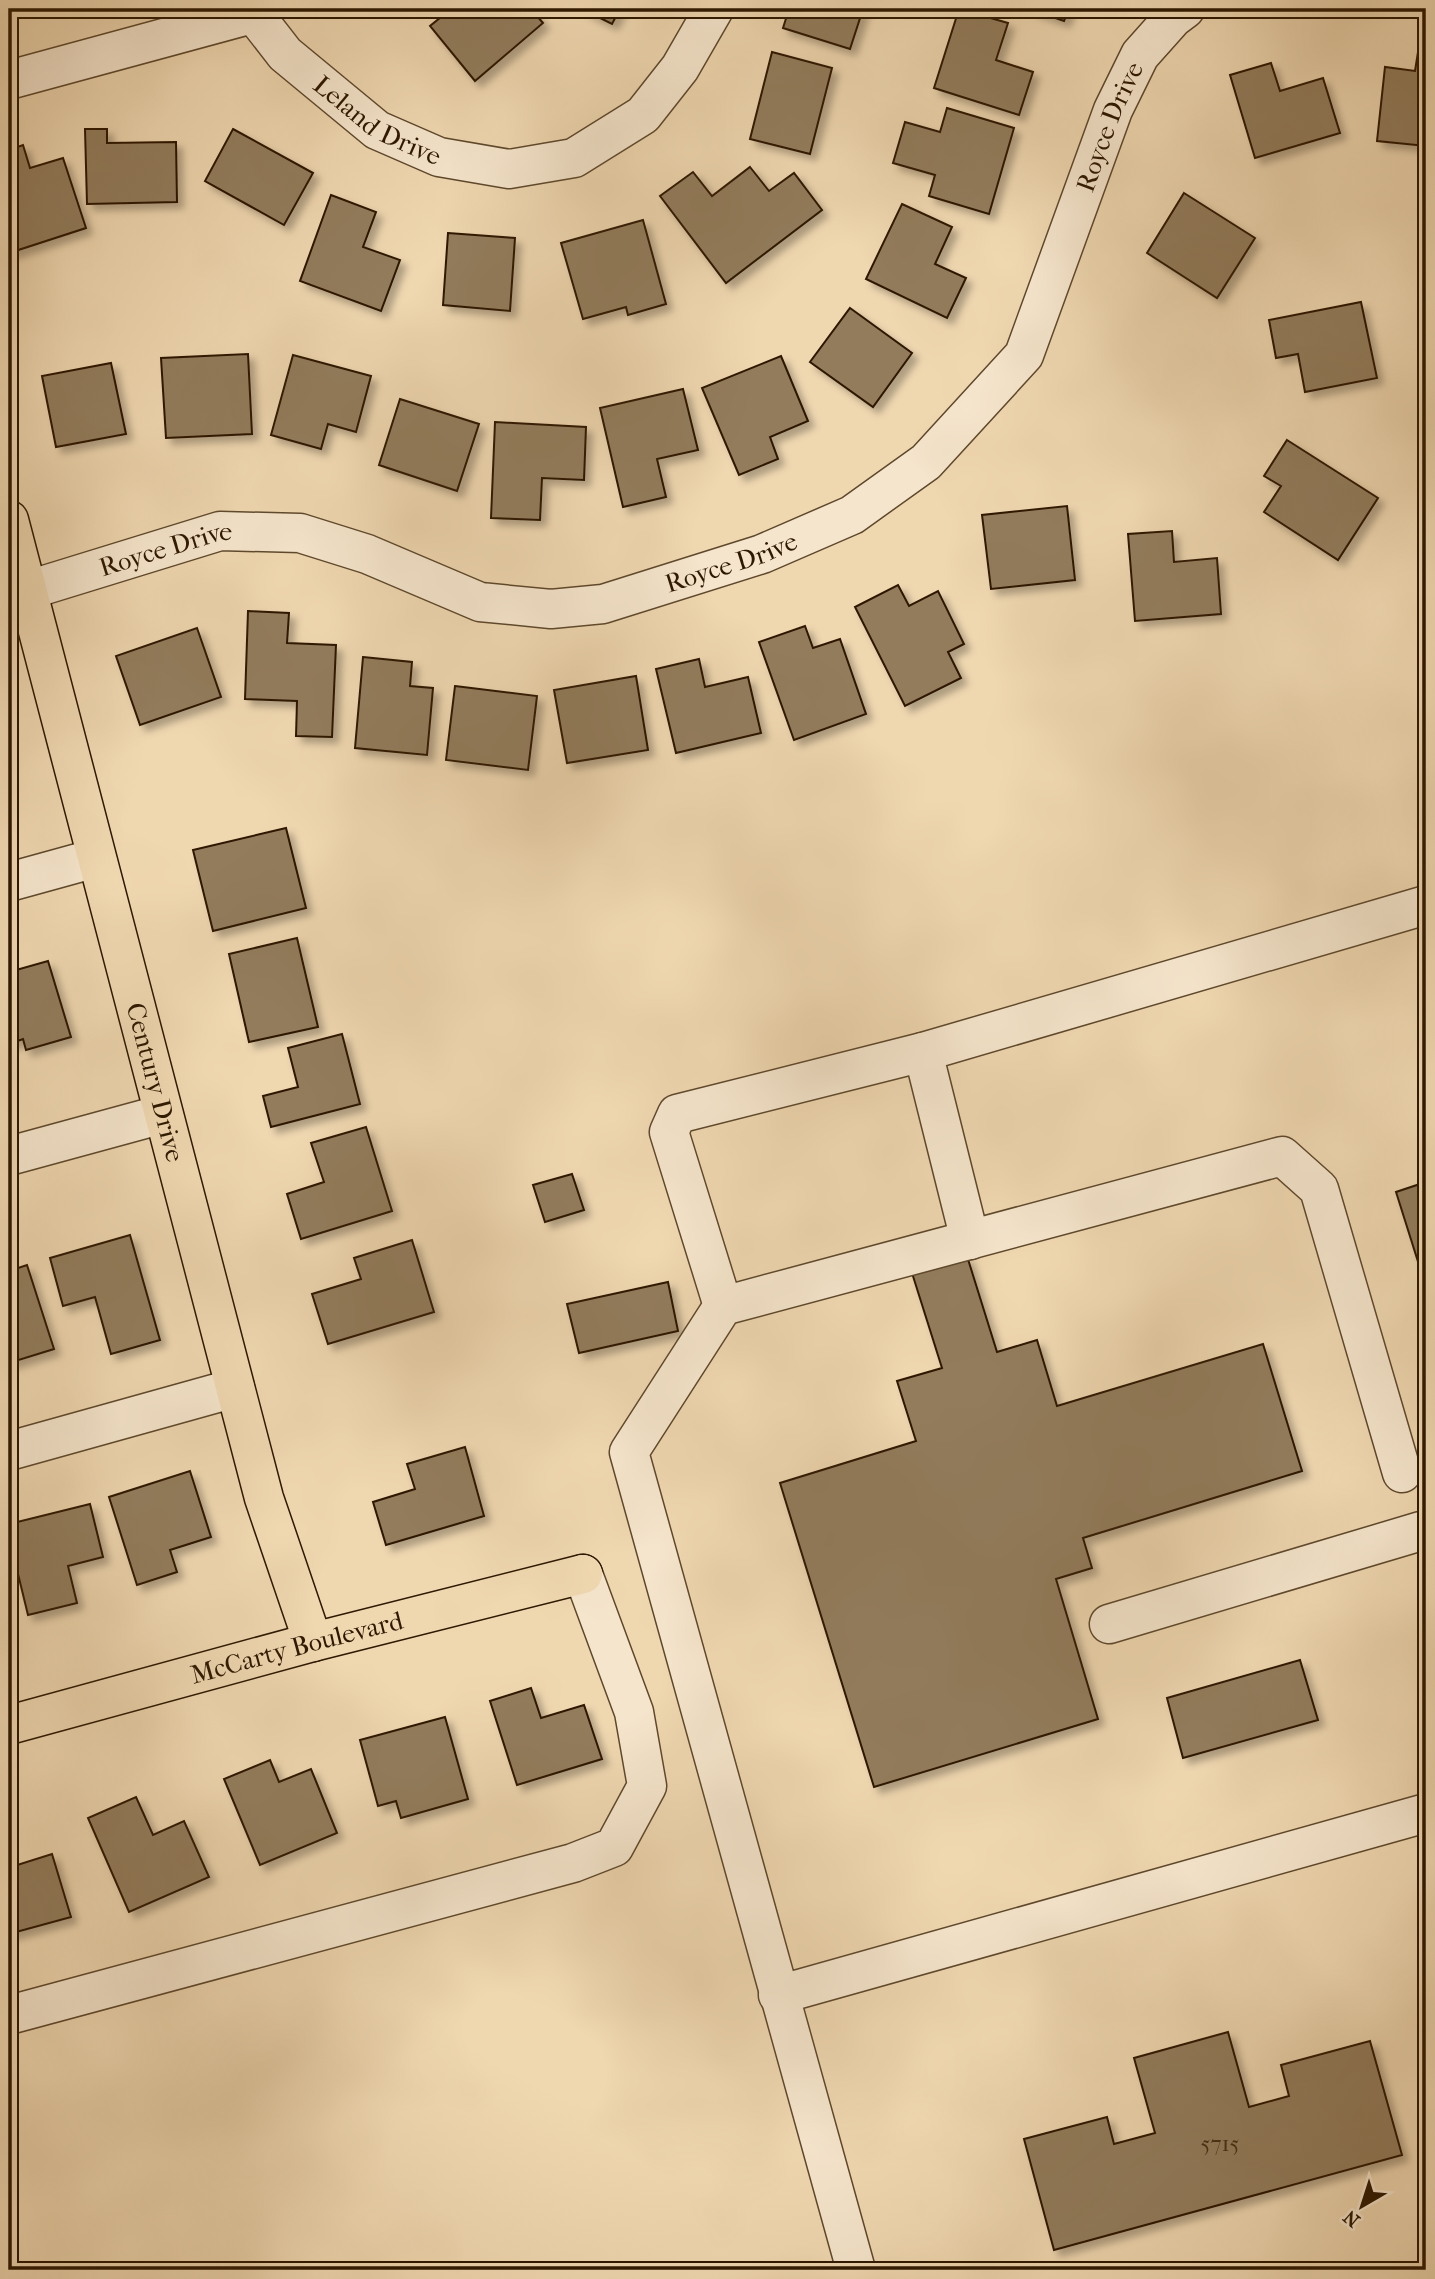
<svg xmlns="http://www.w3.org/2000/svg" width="1435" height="2279" viewBox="0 0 1435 2279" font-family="'IM FELL French Canon',serif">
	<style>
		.building { fill: #927b5c; stroke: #2d1800; stroke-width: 2; filter: url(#shadow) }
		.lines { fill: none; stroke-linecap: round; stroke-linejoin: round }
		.minor-casing { stroke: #5e482c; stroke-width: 41 }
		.major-casing { stroke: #2d1800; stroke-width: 41 }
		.minor { stroke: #f5e5cc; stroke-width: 38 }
		.major { stroke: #efd7b0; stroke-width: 38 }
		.labels { text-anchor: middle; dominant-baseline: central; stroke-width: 7; stroke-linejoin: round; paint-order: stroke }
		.number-label { font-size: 23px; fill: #463117 }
		.street-label { font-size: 26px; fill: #2d1800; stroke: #f5e5cc }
	</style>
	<defs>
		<filter id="shadow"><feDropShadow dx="6" dy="6" stdDeviation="3.5" flood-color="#0004"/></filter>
	</defs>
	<rect width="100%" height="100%" fill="#efd7b0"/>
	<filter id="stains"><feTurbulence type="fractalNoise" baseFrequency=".00286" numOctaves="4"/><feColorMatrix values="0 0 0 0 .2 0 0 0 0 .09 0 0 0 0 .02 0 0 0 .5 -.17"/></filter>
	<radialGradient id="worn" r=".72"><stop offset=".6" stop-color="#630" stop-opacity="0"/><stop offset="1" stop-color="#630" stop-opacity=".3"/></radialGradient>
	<g class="building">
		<path d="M 451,9 L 531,9 L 543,23 L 475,81 L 430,26 Z"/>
		<path d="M 582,9 L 620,9 L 612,24 Z"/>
		<path d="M 789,9 L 863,9 L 850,49 L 783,28 Z"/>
		<path d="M 959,9 L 1008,23 L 996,60 L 1033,72 L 1019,115 L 934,88 Z"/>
		<path d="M 1029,9 L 1069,9 L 1064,21 Z"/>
		<path d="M 772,52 L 832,68 L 810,154 L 750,139 Z"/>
		<path d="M 1418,52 L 1426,53 L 1426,146 L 1377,141 L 1385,67 L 1415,71 Z"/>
		<path d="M 1271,63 L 1280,91 L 1323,78 L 1340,133 L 1255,158 L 1230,75 Z"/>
		<path d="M 947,108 L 1014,128 L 989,214 L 929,196 L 935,175 L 893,163 L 905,122 L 940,132 Z"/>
		<path d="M 85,129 L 107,129 L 107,143 L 176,142 L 177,202 L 87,204 Z"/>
		<path d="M 233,129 L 313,173 L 284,225 L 205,181 Z"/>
		<path d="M 23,145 L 30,168 L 63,158 L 86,228 L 9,253 L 9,150 Z"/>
		<path d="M 750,167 L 769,191 L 794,173 L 822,210 L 726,283 L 660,196 L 693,172 L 712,196 Z"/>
		<path d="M 1184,193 L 1255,238 L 1217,298 L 1147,253 Z"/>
		<path d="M 331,195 L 376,212 L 363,247 L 400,260 L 381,311 L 300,281 Z"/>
		<path d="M 902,204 L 952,227 L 935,264 L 966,278 L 947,318 L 866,279 Z"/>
		<path d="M 643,220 L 666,304 L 628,315 L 626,307 L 583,319 L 561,243 Z"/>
		<path d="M 448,233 L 515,238 L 510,311 L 443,305 Z"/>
		<path d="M 1361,302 L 1377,378 L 1305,392 L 1298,354 L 1276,358 L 1269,320 Z"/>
		<path d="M 850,308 L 912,353 L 873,407 L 810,362 Z"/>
		<path d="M 248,354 L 252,434 L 166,438 L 161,358 Z"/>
		<path d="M 293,355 L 371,376 L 356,432 L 328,424 L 321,449 L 271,435 Z"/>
		<path d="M 781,356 L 808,421 L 770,437 L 778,459 L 739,475 L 702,388 Z"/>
		<path d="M 111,363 L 126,434 L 56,447 L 42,376 Z"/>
		<path d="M 683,389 L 698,450 L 657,459 L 666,497 L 623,507 L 600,408 Z"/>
		<path d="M 400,399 L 479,424 L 457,491 L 379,465 Z"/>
		<path d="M 495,422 L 586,427 L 584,480 L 542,478 L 540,520 L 491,518 Z"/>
		<path d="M 1287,440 L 1378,498 L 1338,560 L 1264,512 L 1281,486 L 1264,476 Z"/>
		<path d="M 1067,506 L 1075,580 L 991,589 L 982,515 Z"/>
		<path d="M 1172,531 L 1174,562 L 1217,558 L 1221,614 L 1135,621 L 1128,534 Z"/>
		<path d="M 898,585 L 909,606 L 938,591 L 964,644 L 948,652 L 961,678 L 905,706 L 855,607 Z"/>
		<path d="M 248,611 L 289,613 L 287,643 L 336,645 L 332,737 L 296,736 L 297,701 L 245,699 Z"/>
		<path d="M 805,626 L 813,648 L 840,639 L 866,714 L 794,740 L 759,642 Z"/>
		<path d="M 197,628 L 221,697 L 140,725 L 116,656 Z"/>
		<path d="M 363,657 L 412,662 L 410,686 L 433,688 L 427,755 L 355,748 Z"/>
		<path d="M 699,659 L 705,687 L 748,677 L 761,733 L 676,753 L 656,669 Z"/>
		<path d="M 636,676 L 648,750 L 567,763 L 554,690 Z"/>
		<path d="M 455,686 L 537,696 L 528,770 L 446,760 Z"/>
		<path d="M 286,828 L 306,908 L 213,931 L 193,850 Z"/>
		<path d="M 297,938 L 318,1027 L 249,1042 L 229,954 Z"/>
		<path d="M 48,961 L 71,1037 L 26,1050 L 23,1039 L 9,1044 L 9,972 Z"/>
		<path d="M 342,1034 L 360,1104 L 271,1127 L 263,1096 L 298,1087 L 288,1048 Z"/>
		<path d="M 366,1127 L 392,1211 L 301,1239 L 287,1194 L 324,1182 L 311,1143 Z"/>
		<path d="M 572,1174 L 584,1210 L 545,1222 L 533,1185 Z"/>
		<path d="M 1426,1182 L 1426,1287 L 1396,1192 Z"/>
		<path d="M 130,1235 L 160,1340 L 111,1354 L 95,1297 L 63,1306 L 50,1258 Z"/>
		<path d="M 412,1240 L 434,1312 L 328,1344 L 312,1294 L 361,1279 L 354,1258 Z"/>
		<path d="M 967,1256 L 997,1352 L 1037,1340 L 1057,1406 L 1263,1344 L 1302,1471 L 1083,1538 L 1092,1568 L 1056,1579 L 1098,1719 L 874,1787 L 780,1483 L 916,1441 L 897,1381 L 942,1368 L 912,1273 Z"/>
		<path d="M 27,1265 L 54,1349 L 9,1363 L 9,1271 Z"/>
		<path d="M 668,1282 L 678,1331 L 579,1353 L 567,1304 Z"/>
		<path d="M 465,1447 L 484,1516 L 386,1545 L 373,1502 L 415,1489 L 407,1464 Z"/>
		<path d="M 190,1471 L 211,1537 L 170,1550 L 177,1572 L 137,1585 L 109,1497 Z"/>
		<path d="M 90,1504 L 103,1557 L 68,1566 L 77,1603 L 28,1615 L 9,1537 L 9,1524 Z"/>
		<path d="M 1300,1660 L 1318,1720 L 1183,1758 L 1167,1698 Z"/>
		<path d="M 531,1688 L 541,1718 L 584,1705 L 602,1759 L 517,1785 L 490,1701 Z"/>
		<path d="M 445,1717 L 468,1799 L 401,1818 L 396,1801 L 378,1806 L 360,1740 Z"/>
		<path d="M 270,1760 L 279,1782 L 311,1769 L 337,1833 L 260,1865 L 224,1779 Z"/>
		<path d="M 136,1797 L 153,1835 L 184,1821 L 209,1877 L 129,1912 L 88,1818 Z"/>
		<path d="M 52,1854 L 71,1917 L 9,1934 L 9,1859 L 11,1867 Z"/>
		<path d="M 1228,2032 L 1249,2107 L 1289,2096 L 1281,2065 L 1370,2041 L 1402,2155 L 1054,2250 L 1024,2139 L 1107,2117 L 1114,2144 L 1155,2133 L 1134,2058 Z"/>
	</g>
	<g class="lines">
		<defs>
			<g id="minor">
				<path id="s1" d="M 250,9 L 285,54 L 377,130 L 439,157 L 509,169 L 574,158 L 643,115 L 680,68 L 714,9"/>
				<path d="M 9,80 L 252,14"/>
				<path id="s2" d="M 9,596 L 220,531 L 300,533 L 367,554 L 480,602 L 551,609 L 603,604 L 762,554 L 852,515 L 926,462 L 1024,355 L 1113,110 L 1140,55 L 1173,18 L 1185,9"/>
				<path d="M 9,882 L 96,858"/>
				<path d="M 9,1156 L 163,1114"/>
				<path d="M 970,1240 L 923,1052 L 1426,905"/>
				<path d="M 723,1306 L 669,1132 L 677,1114 L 923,1052"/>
				<path d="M 9,1451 L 235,1388"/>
				<path d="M 1109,1624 L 1421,1531"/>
				<path d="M 778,1995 L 1426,1813"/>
				<path d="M 9,2015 L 573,1863 L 614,1847 L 647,1786 L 634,1712 L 583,1574"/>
				<path d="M 856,2270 L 629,1452 L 723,1306 L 1282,1156 L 1319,1189 L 1402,1473"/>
			</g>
			<g id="major">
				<path id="s3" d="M 9,520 L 264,1498 L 313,1642"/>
				<path id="s4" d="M 9,1725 L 313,1642 L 583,1574"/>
			</g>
		</defs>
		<use href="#minor" class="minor-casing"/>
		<use href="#major" class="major-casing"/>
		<use href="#minor" class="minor"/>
		<use href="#major" class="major"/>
	</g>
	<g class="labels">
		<g class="number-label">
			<text x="1220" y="2143">5715</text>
		</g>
		<g class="street-label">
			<text stroke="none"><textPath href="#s1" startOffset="172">Leland Drive</textPath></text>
			<text stroke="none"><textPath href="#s2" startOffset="1362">Royce Drive</textPath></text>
			<text stroke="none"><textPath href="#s2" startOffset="164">Royce Drive</textPath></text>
			<text stroke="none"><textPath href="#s2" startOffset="752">Royce Drive</textPath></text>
			<text stroke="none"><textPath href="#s3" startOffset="581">Century Drive</textPath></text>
			<text stroke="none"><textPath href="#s4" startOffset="298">McCarty Boulevard</textPath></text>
		</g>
	</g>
	<rect width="1435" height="2279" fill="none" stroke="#efd7b0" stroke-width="35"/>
	<rect x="10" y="10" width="1414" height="2258" fill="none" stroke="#2d1800" stroke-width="3.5"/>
	<rect x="18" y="18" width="1400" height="2244" fill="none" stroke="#2d1800" stroke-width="2"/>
	<g transform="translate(1362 2206) rotate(219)" stroke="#f5e5cc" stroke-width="5" paint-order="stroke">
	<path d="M0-5L12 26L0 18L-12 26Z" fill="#2d1800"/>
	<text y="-10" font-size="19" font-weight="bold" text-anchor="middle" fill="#2d1800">N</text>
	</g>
	<rect width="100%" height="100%" filter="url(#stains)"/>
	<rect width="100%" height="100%" fill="url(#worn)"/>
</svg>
